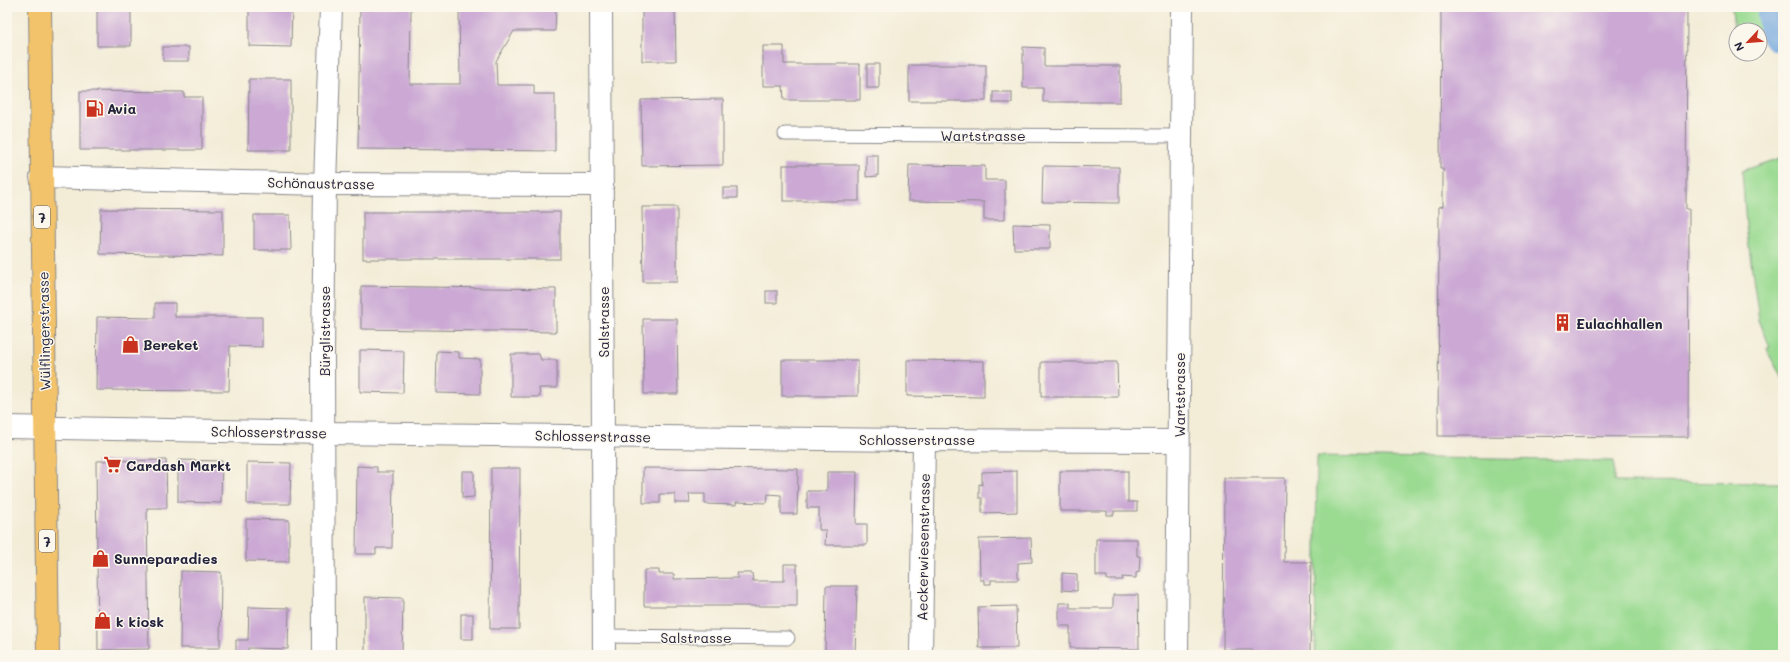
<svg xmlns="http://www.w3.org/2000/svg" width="1790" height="662" viewBox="0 0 1790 662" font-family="Mali,sans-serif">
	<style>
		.green { fill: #9ada91; stroke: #5e7e66 }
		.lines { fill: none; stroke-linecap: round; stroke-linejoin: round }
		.river { stroke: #6fa5dd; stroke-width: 49 }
		.building { fill: #cba9d4 }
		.lane-casing { stroke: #8a888a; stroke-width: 15 }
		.street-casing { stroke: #8a888a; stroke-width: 24 }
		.primary-casing { stroke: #8a888a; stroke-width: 24 }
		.lane { stroke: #fff; stroke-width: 13 }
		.street { stroke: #fff; stroke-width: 22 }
		.primary { stroke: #f2c36a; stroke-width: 22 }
		.labels { text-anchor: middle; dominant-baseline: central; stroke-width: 3; stroke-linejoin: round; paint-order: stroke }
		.shield { fill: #fbf7ec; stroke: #636270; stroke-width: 1 }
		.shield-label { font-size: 13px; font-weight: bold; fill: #22223b }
		.poi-label { font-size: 14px; font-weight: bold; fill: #22223b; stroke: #fbf7ec; text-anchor: start }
		.street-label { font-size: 14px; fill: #22223b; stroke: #fbf7ec }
	</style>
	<rect width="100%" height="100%" fill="#fbf7ec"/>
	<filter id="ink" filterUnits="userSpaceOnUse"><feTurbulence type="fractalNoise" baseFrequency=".025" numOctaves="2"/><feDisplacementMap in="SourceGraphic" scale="8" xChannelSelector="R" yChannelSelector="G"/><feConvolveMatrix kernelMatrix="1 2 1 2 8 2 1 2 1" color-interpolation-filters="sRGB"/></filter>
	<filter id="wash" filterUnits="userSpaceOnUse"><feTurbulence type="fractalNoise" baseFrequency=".012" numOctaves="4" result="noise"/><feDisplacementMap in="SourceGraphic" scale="16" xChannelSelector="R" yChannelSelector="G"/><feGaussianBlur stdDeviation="0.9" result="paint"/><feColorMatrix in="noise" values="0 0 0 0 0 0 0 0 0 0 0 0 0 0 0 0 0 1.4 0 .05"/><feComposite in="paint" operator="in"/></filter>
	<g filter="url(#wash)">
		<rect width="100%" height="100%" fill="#f3edd8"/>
		<g class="green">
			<path d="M 1732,7 L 1783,7 L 1783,57 L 1781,36 L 1760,35 L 1760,30 L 1736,30 L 1736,35 L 1734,35 Z"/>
			<path d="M 1783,157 L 1783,380 L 1766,349 L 1770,347 L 1759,320 L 1746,226 L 1742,171 Z"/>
			<path d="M 1317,456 L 1614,461 L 1614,482 L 1783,483 L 1783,655 L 1315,655 Z"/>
		</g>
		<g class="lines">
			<path class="river" d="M 1781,7 L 1783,28"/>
		</g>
		<g id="blocks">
			<g class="building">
				<path d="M 97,7 L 141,7 L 141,8 L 131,9 L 131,46 L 97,46 Z"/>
				<path d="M 249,7 L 292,7 L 291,47 L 249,46 Z"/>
				<path d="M 360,7 L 411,7 L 410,84 L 460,84 L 459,7 L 556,7 L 555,31 L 514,31 L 496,61 L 497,85 L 534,85 L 534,94 L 555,94 L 555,151 L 358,149 Z"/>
				<path d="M 642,7 L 675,7 L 676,61 L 642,61 Z"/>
				<path d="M 1441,7 L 1687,7 L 1686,209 L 1689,209 L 1688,437 L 1438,436 L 1439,207 L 1443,206 L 1443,169 L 1440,169 Z"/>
				<path d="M 763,46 L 784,46 L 784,64 L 860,64 L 860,100 L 784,100 L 783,86 L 763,86 Z"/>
				<rect x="163" y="47" width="26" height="14"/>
				<path d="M 1023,47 L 1044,48 L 1044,66 L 1120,66 L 1120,102 L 1043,102 L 1043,88 L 1023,88 Z"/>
				<rect x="867" y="64" width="12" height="24"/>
				<rect x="909" y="65" width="77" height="36"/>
				<path d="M 249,79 L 291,79 L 291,150 L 248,150 Z"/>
				<path d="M 80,91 L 184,92 L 184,97 L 202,97 L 202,150 L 80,150 Z"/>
				<rect x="993" y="92" width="19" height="11"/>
				<path d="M 723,99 L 723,165 L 642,166 L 641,100 Z"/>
				<path d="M 866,155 L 878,155 L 878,176 L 866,177 Z"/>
				<rect x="783" y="165" width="76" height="36"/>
				<path d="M 909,165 L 985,166 L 985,180 L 1005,180 L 1005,220 L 984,220 L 984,202 L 908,201 Z"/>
				<path d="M 1043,166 L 1119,167 L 1119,203 L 1042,202 Z"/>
				<rect x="723" y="188" width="14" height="10"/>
				<path d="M 642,207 L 677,207 L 677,282 L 643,282 Z"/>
				<path d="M 101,209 L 223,210 L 223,256 L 100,254 Z"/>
				<rect x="363" y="212" width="197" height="47"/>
				<path d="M 254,215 L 290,215 L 291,250 L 254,250 Z"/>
				<path d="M 1013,224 L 1050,225 L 1050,249 L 1014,249 Z"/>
				<path d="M 361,286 L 556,289 L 556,332 L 361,329 Z"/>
				<rect x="766" y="291" width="11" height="12"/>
				<path d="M 155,303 L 175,303 L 175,317 L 262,317 L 262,347 L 230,346 L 229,391 L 96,390 L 97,317 L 155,318 Z"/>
				<path d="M 643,319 L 677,319 L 678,394 L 644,394 Z"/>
				<path d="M 360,350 L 404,351 L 403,393 L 360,392 Z"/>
				<path d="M 437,351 L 459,352 L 459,358 L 480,359 L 480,394 L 436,393 Z"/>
				<path d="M 511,354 L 539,354 L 541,360 L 557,360 L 557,388 L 539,388 L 540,397 L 511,397 Z"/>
				<rect x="782" y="360" width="76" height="36"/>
				<path d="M 907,360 L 984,361 L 984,397 L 907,396 Z"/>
				<path d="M 1041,362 L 1117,362 L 1118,397 L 1041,397 Z"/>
				<path d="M 166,460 L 167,508 L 147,508 L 149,649 L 98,650 L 96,461 Z"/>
				<path d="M 178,460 L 222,461 L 221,503 L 178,502 Z"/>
				<path d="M 247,462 L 291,463 L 290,504 L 247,504 Z"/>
				<path d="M 357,466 L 377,467 L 377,472 L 393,472 L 392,548 L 376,548 L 376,554 L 356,554 Z"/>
				<path d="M 491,468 L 520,468 L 519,629 L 490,629 Z"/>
				<path d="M 643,468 L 798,469 L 797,514 L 781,514 L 781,495 L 768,494 L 767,503 L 736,502 L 736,505 L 705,504 L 705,494 L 689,494 L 690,503 L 675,503 L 675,494 L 660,494 L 660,503 L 643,503 Z"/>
				<path d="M 462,471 L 474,471 L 474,497 L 462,498 Z"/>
				<path d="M 1017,471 L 1017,512 L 982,513 L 982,498 L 979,498 L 979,484 L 982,485 L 982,472 Z"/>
				<path d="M 1060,471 L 1128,471 L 1128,502 L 1137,502 L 1137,511 L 1114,511 L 1114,515 L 1107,515 L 1107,511 L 1060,511 Z"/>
				<path d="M 827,472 L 857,472 L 856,524 L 867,524 L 867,545 L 825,545 L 826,530 L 819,530 L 819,508 L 807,508 L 807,491 L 827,491 Z"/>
				<path d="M 1224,478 L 1285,478 L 1284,562 L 1311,562 L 1310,655 L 1251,655 L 1252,650 L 1223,650 Z"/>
				<path d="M 246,519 L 289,520 L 289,562 L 246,561 Z"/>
				<path d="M 1031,538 L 1032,562 L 1018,563 L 1018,580 L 991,580 L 991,584 L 984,584 L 984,580 L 980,580 L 979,539 Z"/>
				<path d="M 1096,539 L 1137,539 L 1137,556 L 1140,556 L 1139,572 L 1136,573 L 1136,578 L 1122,577 L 1123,580 L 1107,580 L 1107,576 L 1096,576 Z"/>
				<path d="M 784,564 L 797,564 L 797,606 L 644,606 L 644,570 L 659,570 L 659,574 L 674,574 L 674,579 L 738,578 L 737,573 L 752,573 L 753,581 L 784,581 Z"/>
				<path d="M 181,571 L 221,572 L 220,648 L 180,648 Z"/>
				<path d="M 1062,573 L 1077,574 L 1077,591 L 1062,590 Z"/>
				<path d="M 826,586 L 857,586 L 855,655 L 825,655 Z"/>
				<path d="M 1113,595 L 1138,595 L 1139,649 L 1070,648 L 1070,626 L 1059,626 L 1059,603 L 1070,603 L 1070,608 L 1113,608 Z"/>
				<path d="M 365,597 L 403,598 L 402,655 L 365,655 Z"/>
				<path d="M 1016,606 L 1017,648 L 979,648 L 978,607 Z"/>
				<path d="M 249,607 L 289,608 L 288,649 L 248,648 L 248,655 L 236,655 L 236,640 L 248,640 Z"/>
				<rect x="461" y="614" width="12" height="25"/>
			</g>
		</g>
	</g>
	<g filter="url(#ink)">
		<use href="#blocks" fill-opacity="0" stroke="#8a888a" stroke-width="1"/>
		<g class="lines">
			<defs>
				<g id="lane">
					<path d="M 785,134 L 1181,136"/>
					<path d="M 604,636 L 788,638"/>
				</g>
				<g id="street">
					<path d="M 601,7 L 604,655"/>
					<path d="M 41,177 L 325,184 L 602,185"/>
					<path d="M 7,427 L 324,433 L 907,440 L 1178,441"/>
					<path d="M 324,655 L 323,354 L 325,184 L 331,7"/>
					<path d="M 921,655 L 924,440"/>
					<path d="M 1177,655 L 1182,7"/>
				</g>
				<path id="primary" d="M 40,7 L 48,655"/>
			</defs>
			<use href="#lane" class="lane-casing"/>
			<use href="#street" class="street-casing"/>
			<use href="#primary" class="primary-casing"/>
			<use href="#lane" class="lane"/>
			<use href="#street" class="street"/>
			<use href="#primary" class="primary"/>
		</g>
	</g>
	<defs>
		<symbol id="fuel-bare" viewBox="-9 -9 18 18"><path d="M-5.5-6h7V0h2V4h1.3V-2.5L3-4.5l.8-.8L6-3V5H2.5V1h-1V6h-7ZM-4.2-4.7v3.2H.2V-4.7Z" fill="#c8321e" stroke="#fbf7ec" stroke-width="2.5" paint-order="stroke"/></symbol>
		<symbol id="building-bare" viewBox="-9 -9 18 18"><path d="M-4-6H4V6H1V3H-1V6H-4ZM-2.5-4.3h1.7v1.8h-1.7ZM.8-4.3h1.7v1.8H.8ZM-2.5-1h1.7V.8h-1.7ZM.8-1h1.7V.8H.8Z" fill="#c8321e" stroke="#fbf7ec" stroke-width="2.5" paint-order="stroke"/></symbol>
		<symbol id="shop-bare" viewBox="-9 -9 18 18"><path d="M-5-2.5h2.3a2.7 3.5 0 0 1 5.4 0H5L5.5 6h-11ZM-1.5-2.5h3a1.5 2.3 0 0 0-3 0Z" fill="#c8321e" stroke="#fbf7ec" stroke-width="2.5" paint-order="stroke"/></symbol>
		<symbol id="supermarket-bare" viewBox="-9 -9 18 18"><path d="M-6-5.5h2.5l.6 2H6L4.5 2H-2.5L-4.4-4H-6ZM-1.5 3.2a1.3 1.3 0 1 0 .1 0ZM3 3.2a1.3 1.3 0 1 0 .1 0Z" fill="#c8321e" stroke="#fbf7ec" stroke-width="2.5" paint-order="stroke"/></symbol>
	</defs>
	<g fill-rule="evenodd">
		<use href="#fuel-bare" x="82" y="96" width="25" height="25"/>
		<use href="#building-bare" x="1550" y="310" width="25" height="25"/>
		<use href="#shop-bare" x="118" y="332" width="25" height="25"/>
		<use href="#supermarket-bare" x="100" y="452" width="25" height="25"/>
		<use href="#shop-bare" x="88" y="546" width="25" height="25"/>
		<use href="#shop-bare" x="90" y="608" width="25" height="25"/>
	</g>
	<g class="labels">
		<g class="shield">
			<rect x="34" y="206" width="16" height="22" rx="3"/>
			<rect x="39" y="530" width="16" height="22" rx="3"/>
		</g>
		<g class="shield-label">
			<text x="42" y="217">7</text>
			<text x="47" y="541">7</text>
		</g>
		<g class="poi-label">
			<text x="107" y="108">Avia</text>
			<text x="1576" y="323">Eulachhallen</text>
			<text x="143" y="344">Bereket</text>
			<text x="126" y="465">Cardash Markt</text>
			<text x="114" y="558">Sunneparadies</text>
			<text x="116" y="621">k kiosk</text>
		</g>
		<g class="street-label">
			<text x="983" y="135">Wartstrasse</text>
			<text transform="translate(321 183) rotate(1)">Schönaustrasse</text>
			<text transform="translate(603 322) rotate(-90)">Salstrasse</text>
			<text transform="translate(44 331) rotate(-91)">Wülflingerstrasse</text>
			<text transform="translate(324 331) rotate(-90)">Bürglistrasse</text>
			<text transform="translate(1179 395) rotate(-90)">Wartstrasse</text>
			<text transform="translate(269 432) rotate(1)">Schlosserstrasse</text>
			<text transform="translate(593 436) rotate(1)">Schlosserstrasse</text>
			<text x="917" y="439">Schlosserstrasse</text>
			<text transform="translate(923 547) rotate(-89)">Aeckerwiesenstrasse</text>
			<text x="696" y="637">Salstrasse</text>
		</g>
	</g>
	<rect width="1790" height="662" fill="none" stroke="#fbf7ec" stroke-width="24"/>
	<g transform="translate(1748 42) rotate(244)"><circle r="19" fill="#fbf7ec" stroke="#a4a2a5"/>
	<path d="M0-3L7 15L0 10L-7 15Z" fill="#c8321e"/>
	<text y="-6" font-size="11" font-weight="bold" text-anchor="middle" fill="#22223b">N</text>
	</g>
</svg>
